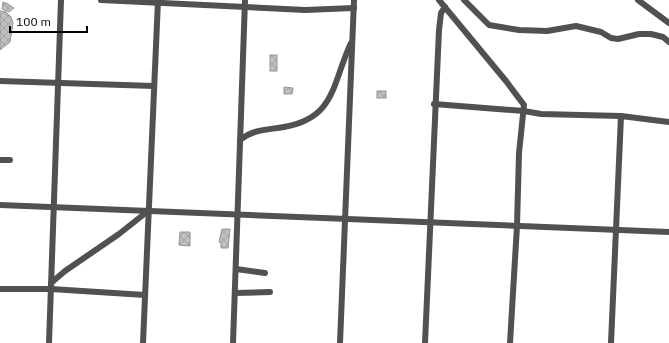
<svg xmlns="http://www.w3.org/2000/svg" width="669" height="343" viewBox="0 0 669 343" font-family="'IBM Plex Sans',sans-serif">
	<style>
		.building { fill: url(#building-cross-hatch); stroke: #959595 }
		.lines { fill: none; stroke-linecap: round; stroke-linejoin: round }
		.street { stroke: #515151; stroke-width: 6 }
	</style>
	<defs>
		<pattern id="building-cross-hatch" width="8" height="8" patternUnits="userSpaceOnUse"><rect width="8" height="8" fill="#c0c0c0"/><path d="M0 0l8 8M0 8l8-8" fill="none" stroke="#a3a3a3"/></pattern>
	</defs>
	<rect width="100%" height="100%" fill="#fff"/>
	<g class="building">
		<path d="M 3,2 L 8,4 L 14,8 L 9,12 L 2,9 Z"/>
		<path d="M 0,11 L 6,12 L 11,17 L 13,23 L 10,42 L 0,50 Z"/>
		<rect x="270" y="55" width="7" height="16"/>
		<path d="M 284,87 L 293,88 L 292,94 L 284,94 Z"/>
		<rect x="377" y="91" width="9" height="7"/>
		<path d="M 222,229 L 230,229 L 228,248 L 221,248 L 221,243 L 219,242 Z"/>
		<path d="M 180,232 L 190,232 L 190,246 L 179,245 Z"/>
	</g>
	<g class="lines">
		<g class="street">
			<path d="M 101,0 L 305,10 L 354,8"/>
			<path d="M 439,0 L 506,81 L 524,105 L 519,153 L 517,226 L 510,343"/>
			<path d="M 464,0 L 489,25 L 519,30 L 547,31 L 576,26 L 601,32 L 611,38 L 618,39 L 639,34 L 651,34 L 663,37 L 669,42"/>
			<path d="M 638,0 L 669,23"/>
			<path d="M 0,81 L 154,86"/>
			<path d="M 434,104 L 524,111 L 541,114 L 621,116 L 669,122"/>
			<path d="M 240,140 C 254,129 267,130 284,127 C 336,118 332,83 351,43"/>
			<path d="M 0,160 L 10,160"/>
			<path d="M 0,205 L 669,232"/>
			<path d="M 236,269 L 265,273"/>
			<path d="M 51,283 L 65,271 L 119,234 L 148,211"/>
			<path d="M 0,289 L 51,289 L 145,295"/>
			<path d="M 235,293 L 270,292"/>
			<path d="M 49,343 L 61,0"/>
			<path d="M 143,343 L 158,0"/>
			<path d="M 233,343 L 245,0"/>
			<path d="M 340,343 L 354,0"/>
			<path d="M 425,343 L 439,30 L 441,13 L 445,7"/>
			<path d="M 611,343 L 621,116"/>
		</g>
	</g>
	<path d="M10 26v6h77v-6" fill="none" stroke="#000000" stroke-width="2"/>
	<text x="16" y="26" font-size="12" fill="#000000" stroke="#ffffff" stroke-width="3" paint-order="stroke">100 m</text>
</svg>
